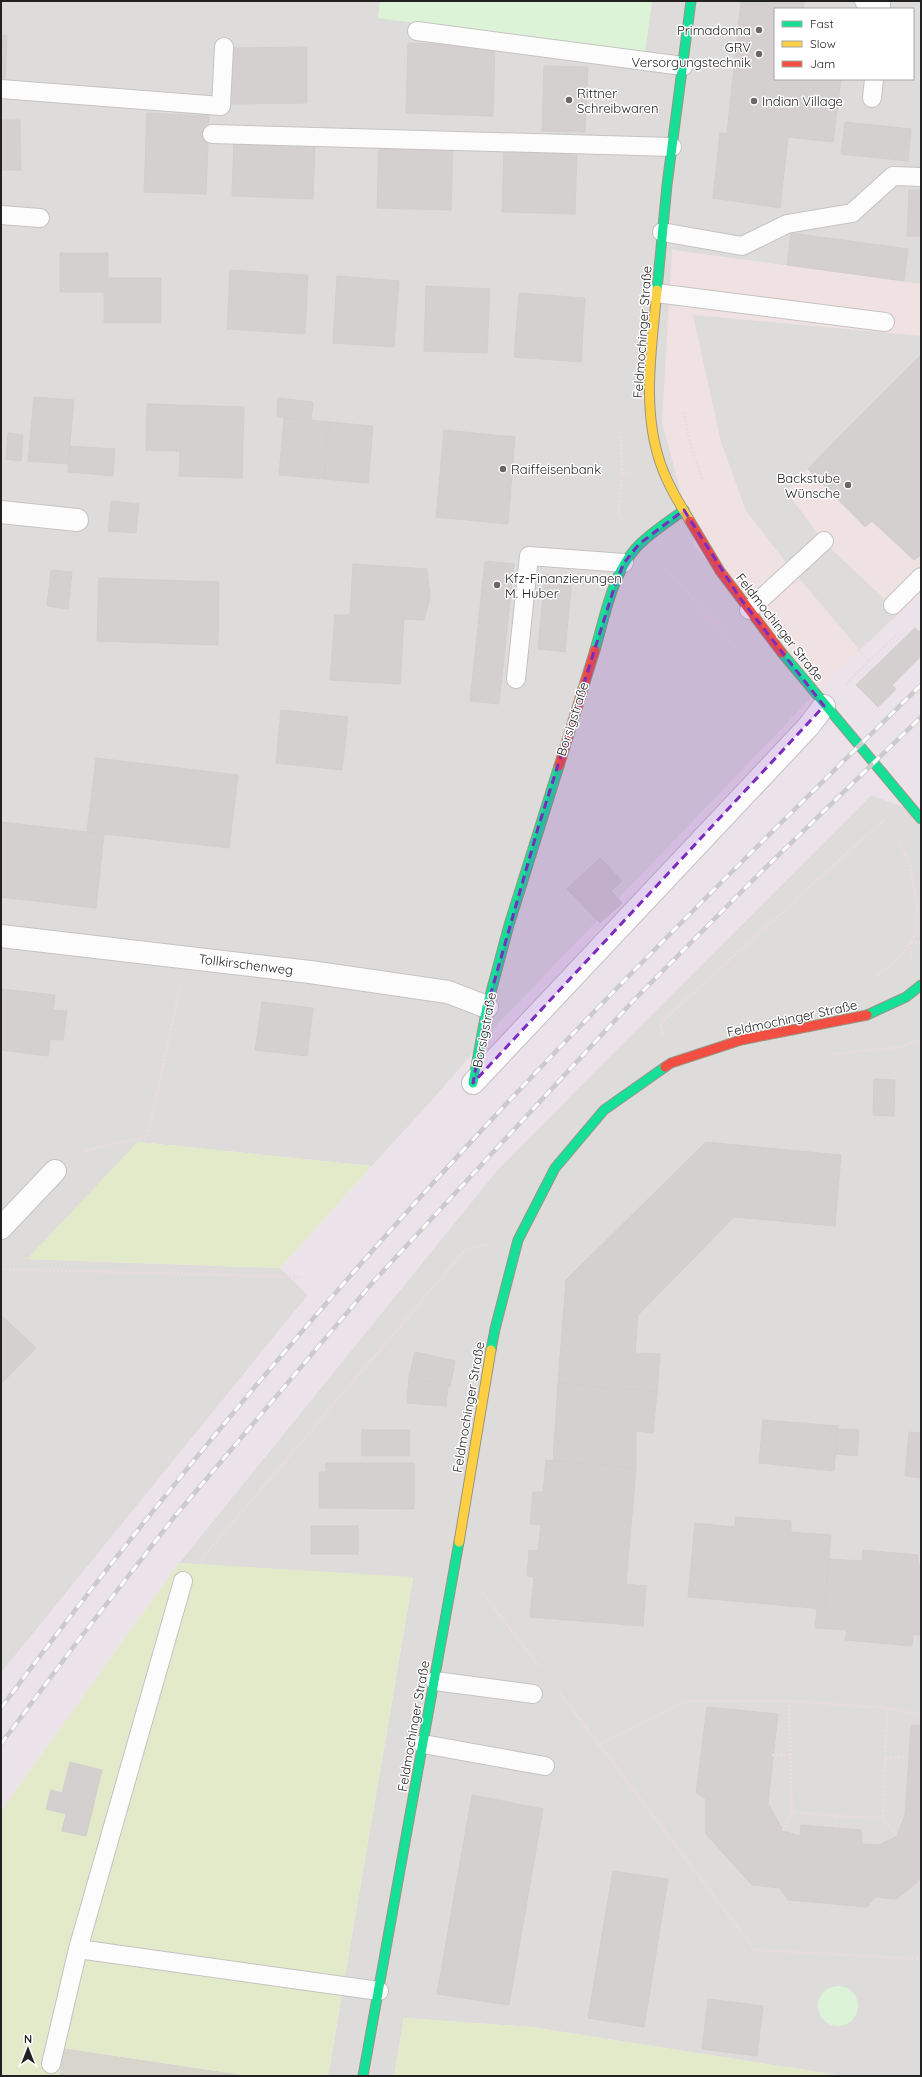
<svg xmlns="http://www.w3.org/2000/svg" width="922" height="2077" viewBox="0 0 922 2077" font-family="Quicksand,sans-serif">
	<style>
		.residential { fill: #dedcdb; fill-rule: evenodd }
		.commercial { fill: #f0e1e3 }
		.industrial { fill: #ece2ea }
		.religious { fill: #dddcdb }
		.construction { fill: #d8d5cc }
		.grass { fill: #e3eaca }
		.park { fill: #ddf3d7 }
		.building { fill: #d4d0cf; stroke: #d2cecc }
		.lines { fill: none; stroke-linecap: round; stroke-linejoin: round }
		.lane-casing { stroke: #c5c3c2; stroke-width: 20 }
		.street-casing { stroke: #c5c3c2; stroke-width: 24 }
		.fast-casing { stroke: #9a9682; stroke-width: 11 }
		.slow-casing { stroke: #9a9682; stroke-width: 11 }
		.jam-casing { stroke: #9a9682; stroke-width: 11 }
		.path { stroke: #ecdbdc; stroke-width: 2.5; stroke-dasharray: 2 2; stroke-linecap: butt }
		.lane { stroke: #fdfcfc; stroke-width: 18 }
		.street { stroke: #fdfcfc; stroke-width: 22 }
		.fast { stroke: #16e098; stroke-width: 9 }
		.slow { stroke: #ffcf43; stroke-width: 9 }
		.jam { stroke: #f24e42; stroke-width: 9 }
		.rail-casing { stroke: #cbcbcb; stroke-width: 4.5 }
		.rail { stroke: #fff; stroke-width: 3; stroke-dasharray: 9; stroke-linecap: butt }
		.marked { fill: #7b2cbf; fill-opacity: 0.2; stroke: #7b2cbf; stroke-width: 3; stroke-dasharray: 8 5; stroke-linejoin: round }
		.poi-dot { fill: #696867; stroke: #fff; stroke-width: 1.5 }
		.labels { text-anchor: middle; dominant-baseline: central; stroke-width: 3; stroke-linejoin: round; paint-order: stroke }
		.poi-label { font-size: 13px; fill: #212121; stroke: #fff; text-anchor: start }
		.street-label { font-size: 13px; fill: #212121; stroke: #fff }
	</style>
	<rect width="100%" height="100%" fill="#efecea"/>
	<g class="residential">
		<path d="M 1,1 L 921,1 L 921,284 L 672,250 L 813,697 L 501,1021 L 435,1097 L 372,1166 L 138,1142 L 28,1259 L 280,1268 L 308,1295 L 1,1673 ZM 775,9 L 913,9 L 913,79 L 775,79 Z"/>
		<path d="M 871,795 L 921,813 L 921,2076 L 844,2076 L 531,2027 L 404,2018 L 394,2076 L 328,2076 L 413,1578 L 179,1563 L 499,1168 Z"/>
	</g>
	<path class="commercial" d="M 672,250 L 921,284 L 921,596 L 838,671 L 813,697 L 695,546 L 662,422 Z"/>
	<path class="industrial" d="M 921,596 L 921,813 L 871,795 L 499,1168 L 179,1563 L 1,1811 L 1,1673 L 308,1295 L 280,1268 L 435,1097 L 501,1021 L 837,671 Z"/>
	<g class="religious">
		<path d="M 693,315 L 921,336 L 921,355 L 786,491 L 823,541 L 899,613 L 860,650 L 792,570 L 746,511 L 721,442 Z"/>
		<path d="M 467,1707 L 558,1720 L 575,1747 L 564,1812 L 455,1792 Z"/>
	</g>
	<path class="construction" d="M 63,2048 L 250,2076 L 59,2076 Z"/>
	<g class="grass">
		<path d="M 138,1142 L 372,1166 L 280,1268 L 27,1259 Z"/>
		<path d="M 179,1563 L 413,1577 L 328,2076 L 250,2076 L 63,2048 L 59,2076 L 1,2076 L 1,1811 Z"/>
		<path d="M 404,2018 L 531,2027 L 844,2076 L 394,2076 Z"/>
	</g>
	<g class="park">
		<path d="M 380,1 L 652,1 L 645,53 L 378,18 Z"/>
		<circle cx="838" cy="2006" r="20"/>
	</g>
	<g class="building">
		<path d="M 741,1 L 804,1 L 803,9 L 775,9 L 775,79 L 841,79 L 833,142 L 788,137 L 780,208 L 713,198 L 720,133 L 727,133 Z"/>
		<path d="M 1,35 L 7,35 L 5,80 L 1,80 Z"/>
		<path d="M 408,43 L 495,46 L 493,116 L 406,113 Z"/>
		<path d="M 307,47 L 307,103 L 232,104 L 231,48 Z"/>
		<path d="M 544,66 L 588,67 L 585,132 L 542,131 Z"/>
		<path d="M 147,113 L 209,116 L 206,194 L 144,192 Z"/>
		<path d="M 1,120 L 20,120 L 21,170 L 1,170 Z"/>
		<path d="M 845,122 L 911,129 L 908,161 L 841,154 Z"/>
		<path d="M 234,139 L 315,142 L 313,199 L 232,196 Z"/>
		<path d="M 379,145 L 453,147 L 451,210 L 377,208 Z"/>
		<path d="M 504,149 L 577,152 L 575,214 L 502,212 Z"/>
		<path d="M 909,190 L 921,190 L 921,236 L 907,236 Z"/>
		<path d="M 791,233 L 908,249 L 904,281 L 787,265 Z"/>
		<path d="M 60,253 L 108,253 L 108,278 L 161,278 L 161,323 L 104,323 L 104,292 L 60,292 Z"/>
		<path d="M 230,270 L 308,275 L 305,334 L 227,329 Z"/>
		<path d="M 337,276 L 399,281 L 394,347 L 333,343 Z"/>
		<path d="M 426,286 L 490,289 L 487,353 L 424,351 Z"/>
		<path d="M 519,293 L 585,298 L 581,362 L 514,357 Z"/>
		<path d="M 921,355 L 921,532 L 834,442 Z"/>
		<path d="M 34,397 L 74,400 L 68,464 L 28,461 Z"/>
		<path d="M 278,398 L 313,402 L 311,421 L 277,417 Z"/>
		<path d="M 147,404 L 244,407 L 242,478 L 179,476 L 180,451 L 146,450 Z"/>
		<path d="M 284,418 L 329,422 L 324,479 L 279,475 Z"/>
		<path d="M 329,422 L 373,426 L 368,483 L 324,479 Z"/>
		<path d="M 444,430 L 515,437 L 508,524 L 436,517 Z"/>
		<path d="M 8,433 L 23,435 L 21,461 L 6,459 Z"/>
		<path d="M 834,442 L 921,532 L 921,555 L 914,560 L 872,521 L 865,527 L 808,469 Z"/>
		<path d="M 70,446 L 115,449 L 113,476 L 68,472 Z"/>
		<path d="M 111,501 L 139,504 L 136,533 L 108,531 Z"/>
		<path d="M 485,561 L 514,564 L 499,704 L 470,701 Z"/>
		<path d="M 353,564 L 427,569 L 430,597 L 424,620 L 404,619 L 400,684 L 330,680 L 335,615 L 350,615 Z"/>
		<path d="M 51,570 L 72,572 L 68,609 L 47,606 Z"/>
		<path d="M 545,574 L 572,577 L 565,652 L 538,649 Z"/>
		<path d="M 99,578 L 219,582 L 218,645 L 97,641 Z"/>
		<path d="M 915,628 L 921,633 L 921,656 L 892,685 L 896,689 L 878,707 L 856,685 Z"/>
		<path d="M 281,710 L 348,717 L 342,770 L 276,763 Z"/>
		<path d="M 96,758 L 238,775 L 229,848 L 87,832 Z"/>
		<path d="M 1,822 L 104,834 L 96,908 L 1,897 Z"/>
		<path d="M 600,858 L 622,881 L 611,891 L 622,903 L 600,923 L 567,889 Z"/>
		<path d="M 1,989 L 55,995 L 53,1010 L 67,1011 L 63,1040 L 50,1039 L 48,1056 L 1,1050 Z"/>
		<path d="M 262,1002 L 313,1008 L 307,1056 L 255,1050 Z"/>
		<path d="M 874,1079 L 895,1080 L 894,1116 L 873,1115 Z"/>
		<path d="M 706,1142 L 841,1155 L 835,1226 L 734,1217 L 638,1315 L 635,1353 L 660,1354 L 657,1392 L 558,1383 L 566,1280 Z"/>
		<path d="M 1,1315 L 36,1348 L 1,1384 Z"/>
		<path d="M 415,1352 L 455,1361 L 450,1387 L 409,1377 Z"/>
		<path d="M 409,1377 L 448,1386 L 446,1406 L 407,1403 Z"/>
		<path d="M 558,1383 L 657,1392 L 653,1433 L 636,1431 L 636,1468 L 553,1461 Z"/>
		<path d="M 763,1420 L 838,1426 L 834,1471 L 759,1463 Z"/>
		<path d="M 837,1429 L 859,1430 L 857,1456 L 836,1454 Z"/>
		<path d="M 362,1430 L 410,1430 L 409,1456 L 362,1456 Z"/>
		<path d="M 909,1432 L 921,1433 L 921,1478 L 905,1476 Z"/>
		<path d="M 546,1460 L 636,1468 L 626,1584 L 646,1586 L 643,1626 L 530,1617 L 534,1577 L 527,1576 L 529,1550 L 538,1551 L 541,1525 L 530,1524 L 533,1492 L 543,1492 Z"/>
		<path d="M 326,1463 L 414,1463 L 414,1509 L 319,1508 L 319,1472 L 326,1472 Z"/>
		<path d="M 736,1517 L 791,1521 L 791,1532 L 831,1535 L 824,1609 L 688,1597 L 695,1523 L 735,1527 Z"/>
		<rect x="311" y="1526" width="47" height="28"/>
		<path d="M 863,1550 L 918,1555 L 918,1564 L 921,1565 L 921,1635 L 913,1635 L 912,1646 L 845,1640 L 847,1630 L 815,1628 L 817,1608 L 824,1609 L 829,1559 L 862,1561 Z"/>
		<path d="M 707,1707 L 778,1714 L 768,1803 L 783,1831 L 800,1836 L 801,1825 L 861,1830 L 862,1844 L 879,1845 L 897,1836 L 905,1815 L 911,1725 L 921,1726 L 921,1879 L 896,1899 L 875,1897 L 867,1907 L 788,1900 L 780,1888 L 752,1885 L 706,1834 L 706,1799 L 696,1793 Z"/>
		<path d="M 70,1762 L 102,1770 L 86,1836 L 62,1831 L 66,1814 L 46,1809 L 51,1790 L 62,1793 Z"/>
		<path d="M 472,1795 L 543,1809 L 509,2005 L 437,1994 Z"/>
		<path d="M 613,1871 L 668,1879 L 644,2027 L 588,2018 Z"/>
		<path d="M 708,1999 L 763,2006 L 757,2056 L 702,2049 Z"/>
	</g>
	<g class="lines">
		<defs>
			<g id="lane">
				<path d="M 864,1 L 881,3 L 881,9"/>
				<path d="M 417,31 L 683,66"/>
				<path d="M 1,89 L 221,106 L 224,47"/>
				<path d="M 872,98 L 874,79"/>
				<path d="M 212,134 L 672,147"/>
				<path d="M 1,215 L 40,218"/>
				<path d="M 662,232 L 742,246 L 787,224 L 852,213 L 893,176 L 921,177"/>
				<path d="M 656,293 L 885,322"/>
				<path d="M 893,605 L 921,577"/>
				<path d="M 749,610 L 824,541"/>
				<path d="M 516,679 L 529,556 L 624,563"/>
				<path d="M 183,1581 L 78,1949 L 379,1991"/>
				<path d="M 435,1681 L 533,1694"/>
				<path d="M 423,1744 L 545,1766"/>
				<path d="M 51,2064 L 78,1949"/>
			</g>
			<g id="street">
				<path d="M 1,512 L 77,520"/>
				<path d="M 1,936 L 310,972 L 448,992 L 487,1007"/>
				<path d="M 473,1083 L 808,727 L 824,706"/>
				<path d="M 1,1228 L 55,1171"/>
			</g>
			<g id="fast">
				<path d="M 657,290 L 667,185 L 691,1"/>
				<path d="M 595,650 C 605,616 612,575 636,548 C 650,533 668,522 684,510"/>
				<path d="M 782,653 L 921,819"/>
				<path d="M 867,1015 L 906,997 L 921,985"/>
				<path d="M 473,1083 L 487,1007 L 509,925 L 559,766"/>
				<path d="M 491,1350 L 495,1329 L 518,1240 L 555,1168 L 604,1110 L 665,1067"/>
				<path d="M 363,2076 L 459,1542"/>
			</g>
			<g id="slow">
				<path d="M 657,290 C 652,347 641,409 661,465 C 668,485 679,503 690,521"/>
				<path d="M 459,1542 L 491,1350"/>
			</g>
			<g id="jam">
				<path d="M 690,521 L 720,571 L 782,653"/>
				<path d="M 559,766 L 595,650"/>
				<path d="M 665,1067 L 671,1063 L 741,1040 L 867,1015"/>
			</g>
		</defs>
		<use href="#lane" class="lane-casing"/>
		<use href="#street" class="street-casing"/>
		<use href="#fast" class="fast-casing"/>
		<use href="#slow" class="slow-casing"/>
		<use href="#jam" class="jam-casing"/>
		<g class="path">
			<path d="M 683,412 L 693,454 L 703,480"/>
			<path d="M 621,436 L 622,475 L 618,511 L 623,519"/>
			<path d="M 622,475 L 633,472"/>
			<path d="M 663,565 L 737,648"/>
			<path d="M 866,642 L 858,650 L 869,662"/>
			<path d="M 846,684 L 898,633"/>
			<path d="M 912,957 L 909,943 L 921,942"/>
			<path d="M 878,975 L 899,959 L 915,935 L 917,906 L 910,865 L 899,841"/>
			<path d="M 663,1034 L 660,1023 L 884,820"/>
			<path d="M 833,1054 L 901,1047 L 921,1039"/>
			<path d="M 79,1154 L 84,1151 L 148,1136 L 180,986"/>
			<path d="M 1,1269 L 302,1277"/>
			<path d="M 200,1561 L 465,1250 L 487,1244"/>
			<path d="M 482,1592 L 539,1666"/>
			<path d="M 560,1693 L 755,1950 L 921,1959"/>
			<path d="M 789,1701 L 792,1812 L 836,1816 L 883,1818 L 887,1709"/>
			<path d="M 598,1745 L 687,1701 L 789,1701 L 887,1708 L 921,1715"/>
			<path d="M 772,1755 L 790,1755"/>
			<path d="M 886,1758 L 908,1757"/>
			<path d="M 883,1818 L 897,1836"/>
			<path d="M 835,1827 L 836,1816"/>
			<path d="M 783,1831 L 792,1812"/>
		</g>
		<use href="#lane" class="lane"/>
		<use href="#street" class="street"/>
		<use href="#fast" class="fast"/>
		<use href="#slow" class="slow"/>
		<use href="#jam" class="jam"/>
		<defs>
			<g id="rail">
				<path d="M 1,1708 C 114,1556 233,1409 358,1267 C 536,1064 728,874 921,685"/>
				<path d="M 1,1744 L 77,1642 L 175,1516 L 373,1282 L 633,1001 L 760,873 L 921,717"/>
			</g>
		</defs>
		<use href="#rail" class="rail-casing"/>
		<use href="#rail" class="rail"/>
	</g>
	<path class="marked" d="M 684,510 L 740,598 L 824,706 L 473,1083 L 487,1007 L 538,828 L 616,582 L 624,563 L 639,544 Z"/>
	<g class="poi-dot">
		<circle cx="759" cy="30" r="4"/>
		<circle cx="759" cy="54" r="4"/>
		<circle cx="569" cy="100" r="4"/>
		<circle cx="754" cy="101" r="4"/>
		<circle cx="503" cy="469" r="4"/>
		<circle cx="848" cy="485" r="4"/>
		<circle cx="497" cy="585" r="4"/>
	</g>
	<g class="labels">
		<g class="poi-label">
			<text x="751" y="30" text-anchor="end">Primadonna</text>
			<text x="751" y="47" text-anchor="end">GRV<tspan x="751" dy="15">Versorgungstechnik</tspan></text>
			<text x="577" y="93">Rittner<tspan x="577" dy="15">Schreibwaren</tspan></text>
			<text x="762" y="101">Indian Village</text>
			<text x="511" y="469">Raiffeisenbank</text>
			<text x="840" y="478" text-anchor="end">Backstube<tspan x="840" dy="15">Wünsche</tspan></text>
			<text x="505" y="578">Kfz-Finanzierungen<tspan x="505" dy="15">M. Huber</tspan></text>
		</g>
		<g class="street-label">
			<text transform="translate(642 332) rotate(-86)">Feldmochinger Straße</text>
			<text transform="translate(780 627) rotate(52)">Feldmochinger Straße</text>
			<text transform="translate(572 719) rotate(-72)">Borsigstraße</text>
			<text transform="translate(246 964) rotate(7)">Tollkirschenweg</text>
			<text transform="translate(792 1018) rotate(-12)">Feldmochinger Straße</text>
			<text transform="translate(484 1030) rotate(-79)">Borsigstraße</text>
			<text transform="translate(468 1407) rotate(-80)">Feldmochinger Straße</text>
			<text transform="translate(413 1726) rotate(-80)">Feldmochinger Straße</text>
		</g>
	</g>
	<rect width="922" height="2077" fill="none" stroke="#212121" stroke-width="4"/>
	<rect x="774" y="8" width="140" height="72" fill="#ffffff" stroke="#a6a6a6"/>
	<rect x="782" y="21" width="20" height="6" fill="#16e098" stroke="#a6a6a6"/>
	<text x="810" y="28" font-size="12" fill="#212121">Fast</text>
	<rect x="782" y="41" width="20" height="6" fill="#ffcf43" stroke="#a6a6a6"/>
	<text x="810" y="48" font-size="12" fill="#212121">Slow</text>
	<rect x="782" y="61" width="20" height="6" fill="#f24e42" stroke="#a6a6a6"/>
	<text x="810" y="68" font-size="12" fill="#212121">Jam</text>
	<g transform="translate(28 2049)" stroke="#ffffff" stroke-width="3" paint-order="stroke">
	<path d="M0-3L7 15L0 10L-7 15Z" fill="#212121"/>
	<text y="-6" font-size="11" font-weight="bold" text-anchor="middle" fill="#212121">N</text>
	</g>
</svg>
